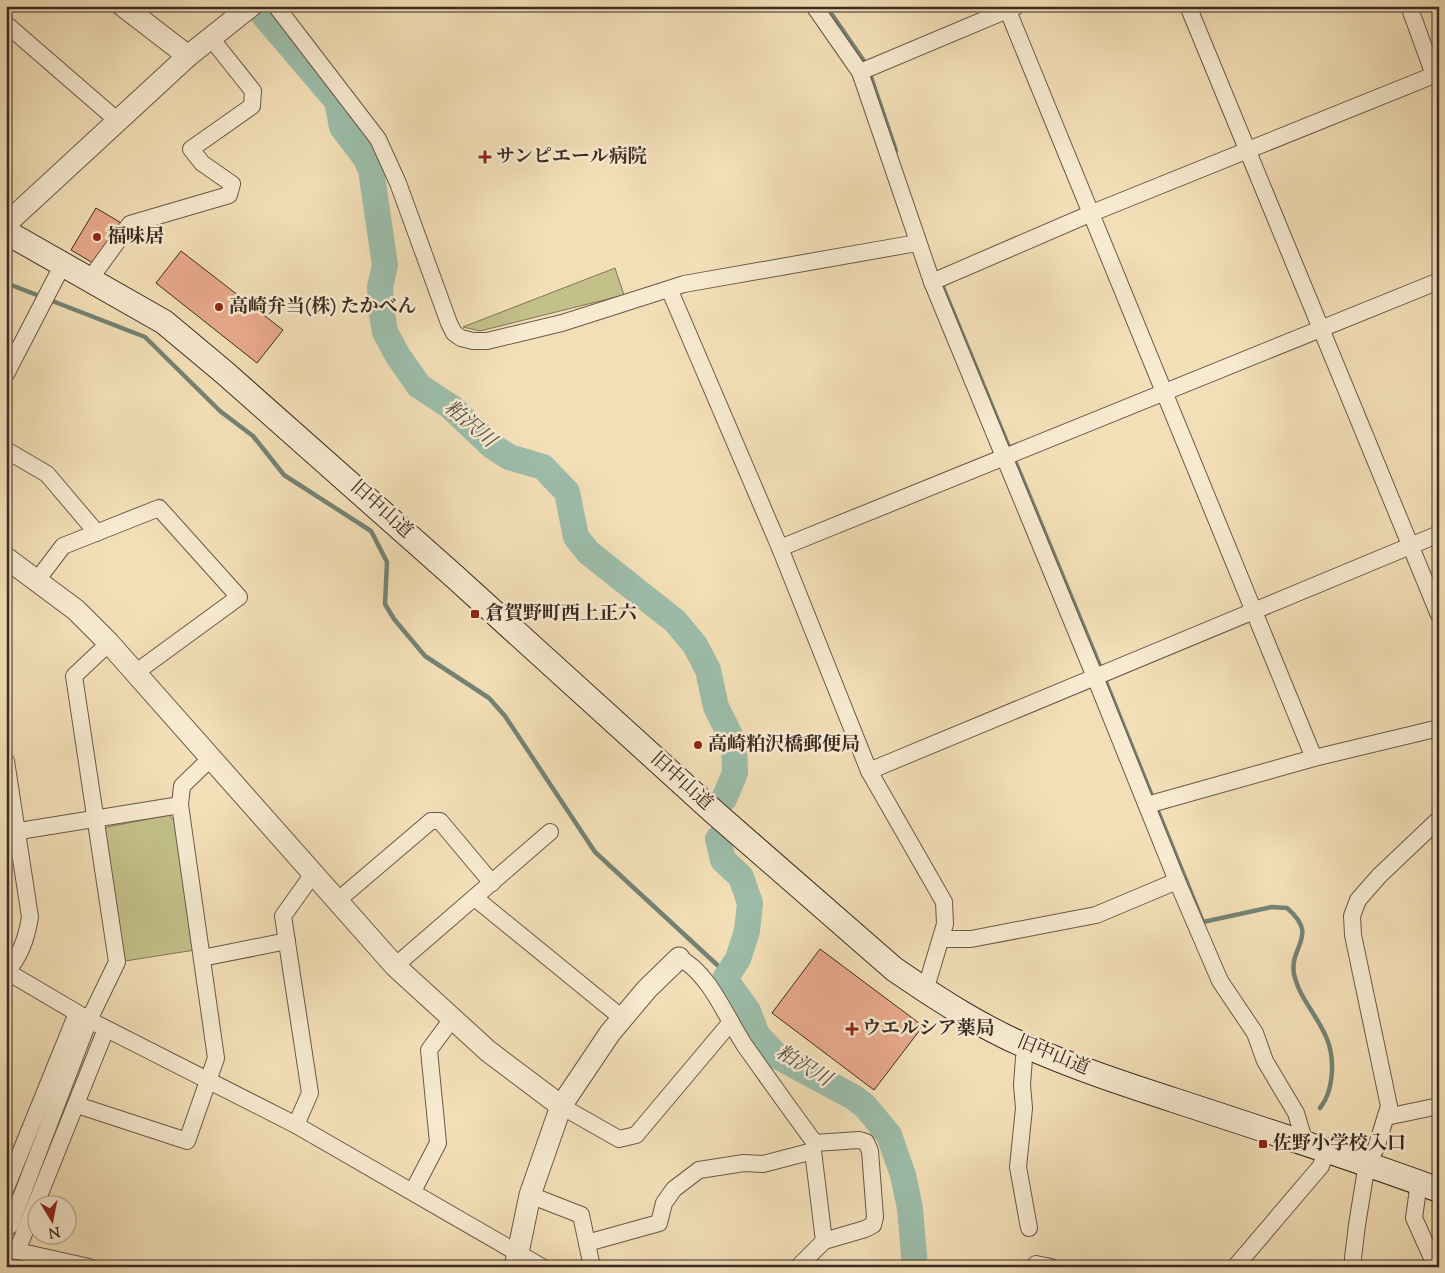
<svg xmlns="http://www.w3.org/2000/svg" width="1445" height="1273" viewBox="0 0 1445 1273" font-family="'Sorts Mill Goudy','Noto Serif JP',serif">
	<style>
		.green { fill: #c3c089; stroke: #7f7656 }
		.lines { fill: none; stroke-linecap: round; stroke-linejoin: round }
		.stream { stroke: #758374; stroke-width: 4.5 }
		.river { stroke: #9cbdaa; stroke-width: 26 }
		.building { fill: #e9aa8d; stroke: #3b2b24 }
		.minor-casing { stroke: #695849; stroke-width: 18 }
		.tertiary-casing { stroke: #695849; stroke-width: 23 }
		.secondary-casing { stroke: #3b2b24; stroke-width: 26 }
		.minor { stroke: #f7ead0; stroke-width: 16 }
		.tertiary { stroke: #f7ead0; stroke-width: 21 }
		.secondary { stroke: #f7ead0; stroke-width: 24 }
		.poi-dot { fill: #8f2418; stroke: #f7ead0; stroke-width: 2 }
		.labels { text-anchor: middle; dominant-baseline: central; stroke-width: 5; stroke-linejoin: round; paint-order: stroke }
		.poi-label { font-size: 19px; font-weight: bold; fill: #3b2b24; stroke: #f7ead0; text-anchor: start }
		.street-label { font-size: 19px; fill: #3b2b24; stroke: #f7ead0 }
		.water-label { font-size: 20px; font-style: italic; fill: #535046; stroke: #f7ead0 }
	</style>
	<rect width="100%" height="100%" fill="#f3dfb7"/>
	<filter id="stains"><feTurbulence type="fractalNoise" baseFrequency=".004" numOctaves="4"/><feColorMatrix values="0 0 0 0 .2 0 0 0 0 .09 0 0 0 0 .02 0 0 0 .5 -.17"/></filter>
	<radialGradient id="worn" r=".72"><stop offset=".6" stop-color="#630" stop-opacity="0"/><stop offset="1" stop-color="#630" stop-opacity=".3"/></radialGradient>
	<g class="green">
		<path d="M 615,268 L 624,295 L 480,331 L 463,327 Z"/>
		<path d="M 169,815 L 175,821 L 195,950 L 125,961 L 103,833 L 107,827 Z"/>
	</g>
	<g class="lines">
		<g class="stream">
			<path d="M 826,6 L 864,61"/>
			<path d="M 871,77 L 896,151"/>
			<path d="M 6,283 L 145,337 L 220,411 L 253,436 L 284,475 L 371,531 L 387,562 L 385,604 L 394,619 L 425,656 L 489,698 L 505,716 L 595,852 L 727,974"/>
			<path d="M 943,287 L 1009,447"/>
			<path d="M 1016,463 L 1100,666"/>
			<path d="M 1106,682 L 1152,796"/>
			<path d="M 1158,811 L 1203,922 L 1272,907 L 1287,908 C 1320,936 1289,946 1294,974 C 1299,998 1318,1016 1327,1039 C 1335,1059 1334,1091 1320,1108"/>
		</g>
		<g class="river">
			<path d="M 256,6 L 337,101 L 342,127 L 365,157 L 371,170 L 385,265 L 380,287 L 382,314 L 385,332 L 398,356 L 419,386 L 451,407 L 492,446 L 509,457 L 543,467 L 567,492 L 576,537 L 589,553 L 675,621 L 695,645 L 708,670 L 716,707 L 734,743 L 735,773 L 724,799"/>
			<path d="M 718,839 L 723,860 L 741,877 L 750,903 L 747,931 L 738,959 L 725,979 L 748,1011 L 757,1035 L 777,1056 L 853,1097 L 865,1106 L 889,1135 L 903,1175 L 910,1208 L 915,1267"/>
		</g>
	</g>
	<g class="building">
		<path d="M 96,208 L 123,224 L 98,266 L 71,250 Z"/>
		<path d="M 181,251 L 283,330 L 257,363 L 156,283 Z"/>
		<path d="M 820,949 L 923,1026 L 874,1090 L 772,1013 Z"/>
	</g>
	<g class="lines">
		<defs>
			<g id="minor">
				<path d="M 276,6 L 378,139 L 398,183 L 449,323 L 454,333 L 461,338 L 473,341 L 487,341 L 562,323 L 684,284 L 917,243"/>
				<path d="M 814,6 L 860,72 L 932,282 L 1095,677 L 1177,881 L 1220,981 L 1255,1033 L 1265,1061 L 1296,1113 L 1305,1143"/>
				<path d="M 1006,6 L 1314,758"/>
				<path d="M 1188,6 L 1439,615"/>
				<path d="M 1409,6 L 1434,75"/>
				<path d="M 6,24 L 118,121"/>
				<path d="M 860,72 L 1017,6"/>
				<path d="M 90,279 L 130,224 L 229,195 L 232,184 L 202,163 L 191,149 L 252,106 L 253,91 L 210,37"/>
				<path d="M 932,282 L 1092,213 L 1439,73"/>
				<path d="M 670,291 L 780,548 L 869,771 L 944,902 L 945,924 L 925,991"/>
				<path d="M 6,374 L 63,264"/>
				<path d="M 6,450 L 47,474 L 97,533"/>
				<path d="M 780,548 L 1439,281"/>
				<path d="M 38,579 L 63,546 L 159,508 L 239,597 L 135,673"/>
				<path d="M 6,761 L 30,917 C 27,936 20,957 7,971"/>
				<path d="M 869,771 L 1439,534"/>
				<path d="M 1147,805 L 1314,758 L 1439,728"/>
				<path d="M 7,833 L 180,805"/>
				<path d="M 475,898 L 622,1018"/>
				<path d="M 337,901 L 431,821 L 440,821 L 492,883"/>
				<path d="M 941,939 L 971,939 L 1096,915 L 1177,881"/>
				<path d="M 202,958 L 287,941"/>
				<path d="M 679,958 C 709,972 727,1019 745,1046 C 768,1078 791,1111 815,1143"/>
				<path d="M 395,966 L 550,832"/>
				<path d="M 6,971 L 89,1020 L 296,1125 L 542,1267"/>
				<path d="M 77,1105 L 187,1141 L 216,1058 L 180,805 L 182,786 L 211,758"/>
				<path d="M 561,1106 L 619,1139 L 636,1135 L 731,1022"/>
				<path d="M 1386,1117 L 1439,1106"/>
				<path d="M 296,1125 L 310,1093 L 283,916 L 313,874"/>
				<path d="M 1419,1182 L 1414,1218 L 1436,1267"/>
				<path d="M 6,1188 L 77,1013"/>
				<path d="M 413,1191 L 438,1143 L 429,1050 L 452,1019"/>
				<path d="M 530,1195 L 581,1215 L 592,1267"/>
				<path d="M 10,1226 L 89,1020 L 117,962 L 74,676 L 109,643"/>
				<path d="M 1029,1228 L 1018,1167 L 1024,1108 L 1022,1085 L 1024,1058 L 1030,1048"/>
				<path d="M 587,1243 L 659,1223 L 664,1203 L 674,1189 L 699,1170 L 744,1163 L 763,1164 L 813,1151"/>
				<path d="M 8,1249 L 89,1267"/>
				<path d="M 17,1251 L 106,1029"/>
				<path d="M 1036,1264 L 1051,1267"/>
				<path d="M 798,1267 L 824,1241 L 865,1229 L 873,1225 L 875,1217 L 870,1151 L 866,1142 L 859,1140 L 815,1143 L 813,1151 L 824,1241"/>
				<path d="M 1235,1267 L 1321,1166 L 1326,1150"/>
				<path d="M 1354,1267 L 1353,1258 L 1357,1225 L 1367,1163 L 1376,1148 L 1389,1106 L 1353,935 L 1352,916 L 1358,900 L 1379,876 L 1439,819"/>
			</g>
			<g id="tertiary">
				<path d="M 123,6 L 188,56"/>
				<path d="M 6,224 L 188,56 L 251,6"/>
				<path d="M 6,558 L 76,610 L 109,643 L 395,966 L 488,1051 L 561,1106"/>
				<path d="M 515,1267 L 530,1195 L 561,1106 L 610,1033 L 647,989 L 679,958"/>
			</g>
			<path id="secondary" d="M 6,232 L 164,322 L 225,373 L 454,576 L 714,812 L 894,969 C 939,1000 984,1029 1035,1050 C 1093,1075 1153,1093 1213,1113 C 1289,1138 1364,1162 1439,1190"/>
		</defs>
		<use href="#minor" class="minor-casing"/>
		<use href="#tertiary" class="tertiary-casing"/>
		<use href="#secondary" class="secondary-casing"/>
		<use href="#minor" class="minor"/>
		<use href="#tertiary" class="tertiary"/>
		<use href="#secondary" class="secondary"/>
	</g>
	<g class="poi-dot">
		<path d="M482.5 149.5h5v5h5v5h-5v5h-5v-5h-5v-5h5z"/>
		<circle cx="97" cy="237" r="5"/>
		<circle cx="219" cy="307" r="5"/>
		<rect x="470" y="609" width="10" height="10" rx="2.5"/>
		<circle cx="698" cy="745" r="5"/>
		<path d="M849.5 1021.5h5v5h5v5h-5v5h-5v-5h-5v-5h5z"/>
		<rect x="1258" y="1139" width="10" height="10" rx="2.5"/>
	</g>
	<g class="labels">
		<g class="poi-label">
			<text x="496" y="157">サンピエール病院</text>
			<text x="107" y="237">福味居</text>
			<text x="229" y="307">高崎弁当(株) たかべん</text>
			<text x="485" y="614">倉賀野町西上正六</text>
			<text x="708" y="745">高崎粕沢橋郵便局</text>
			<text x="862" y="1029">ウエルシア薬局</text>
			<text x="1273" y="1144">佐野小学校入口</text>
		</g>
		<g class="street-label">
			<text transform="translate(381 510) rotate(42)">旧中山道</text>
			<text transform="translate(681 782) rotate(42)">旧中山道</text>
			<text transform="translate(1053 1056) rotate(22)">旧中山道</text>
		</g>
		<g class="water-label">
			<text transform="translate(469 425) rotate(40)">粕沢川</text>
			<text transform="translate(803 1067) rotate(31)">粕沢川</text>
		</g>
	</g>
	<rect width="1445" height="1273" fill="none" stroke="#f3dfb7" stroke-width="25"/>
	<rect x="8" y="8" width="1430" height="1258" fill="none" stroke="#3b2b24" stroke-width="2.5"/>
	<rect x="12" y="12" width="1420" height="1248" fill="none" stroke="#3b2b24"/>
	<g transform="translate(52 1220) rotate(170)"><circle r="24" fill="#f7ead0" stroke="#ac9e8b"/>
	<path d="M0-4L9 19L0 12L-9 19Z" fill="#8f2418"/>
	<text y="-8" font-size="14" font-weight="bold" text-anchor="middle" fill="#3b2b24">N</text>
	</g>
	<rect width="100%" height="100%" filter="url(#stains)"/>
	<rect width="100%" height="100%" fill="url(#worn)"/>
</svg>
